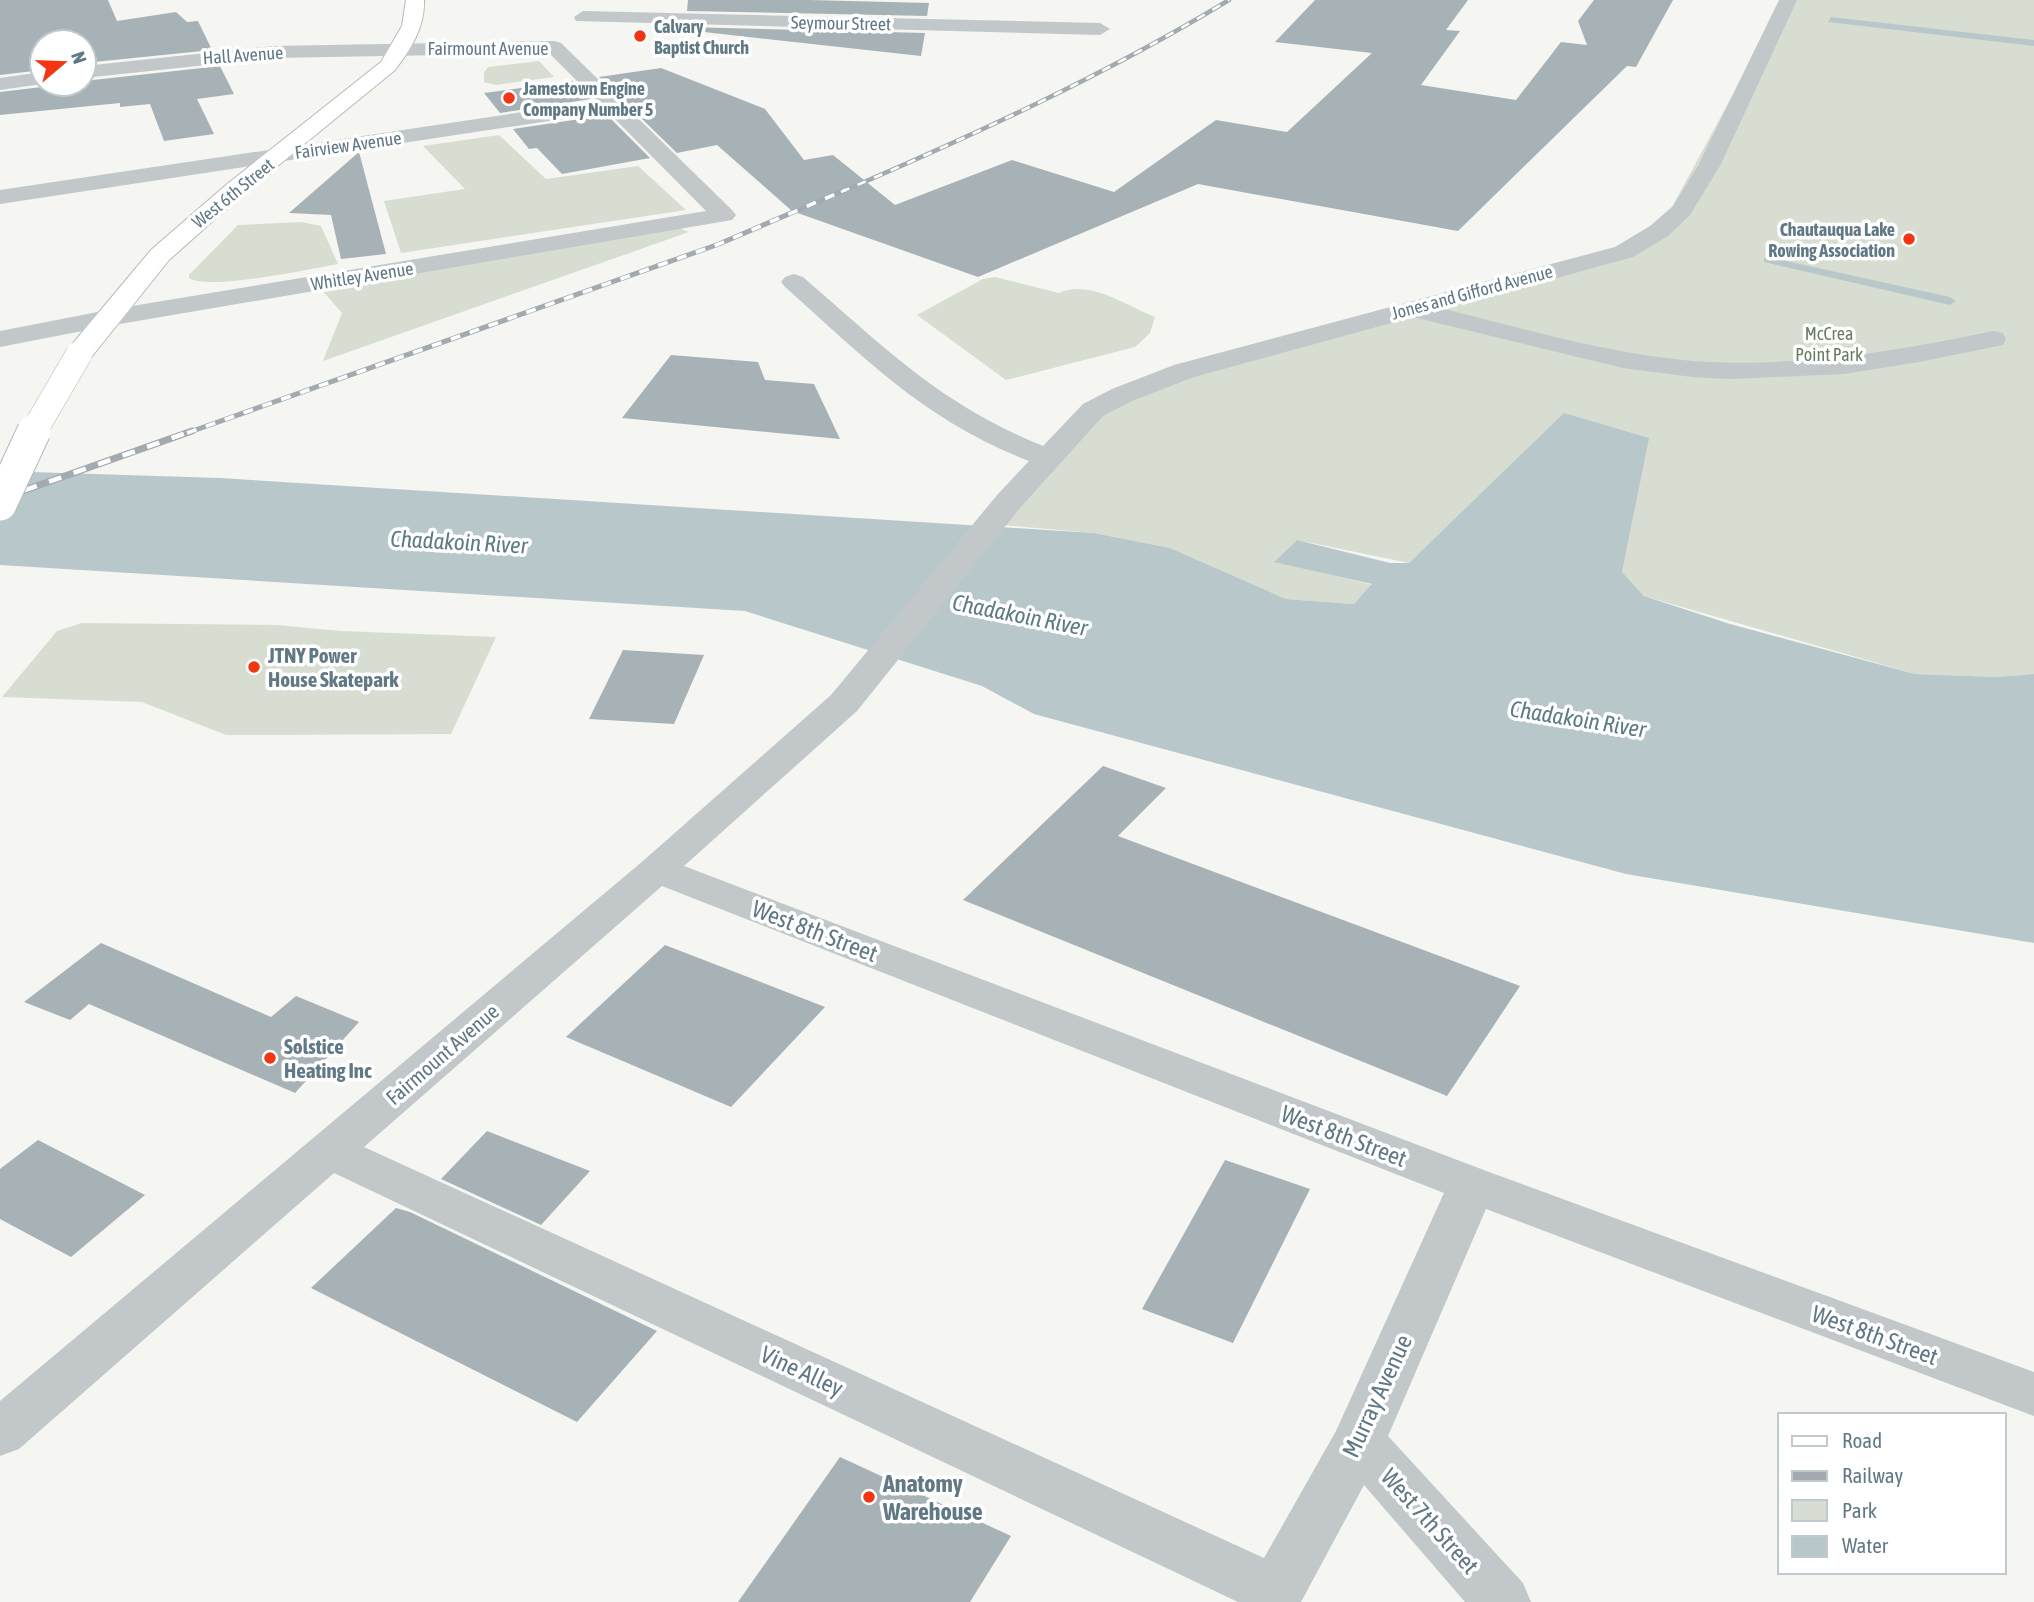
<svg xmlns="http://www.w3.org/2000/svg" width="2034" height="1602" viewBox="0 0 2034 1602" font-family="'Asap Condensed',sans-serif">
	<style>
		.green { fill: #d7ddd1 }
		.water { fill: #b8c7ca }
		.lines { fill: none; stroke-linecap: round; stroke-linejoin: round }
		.stream { fill: #b8c7ca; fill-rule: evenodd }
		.building { fill: #a7b2b7 }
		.major-casing { stroke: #b5babd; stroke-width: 2 }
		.minor { fill: #c2c7ca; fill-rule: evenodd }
		.major { fill: #fff; fill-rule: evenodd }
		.rail-far2-casing { stroke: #a2aaaf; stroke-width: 4.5 }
		.rail-far1-casing { stroke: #a2aaaf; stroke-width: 5 }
		.rail-casing { stroke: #a2aaaf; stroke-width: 7 }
		.rail-far2 { stroke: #fff; stroke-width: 2.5; stroke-dasharray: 9; stroke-linecap: butt }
		.rail-far1 { stroke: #fff; stroke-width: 3.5; stroke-dasharray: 10; stroke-linecap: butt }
		.rail { stroke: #fff; stroke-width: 4.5; stroke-dasharray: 13; stroke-linecap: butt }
		.major-bridge-far1-casing { stroke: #b5babd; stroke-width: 27; stroke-linecap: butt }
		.major-bridge-casing { stroke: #b5babd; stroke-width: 35; stroke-linecap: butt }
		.major-bridge-far1 { stroke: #fff; stroke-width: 26 }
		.major-bridge { stroke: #fff; stroke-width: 33 }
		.poi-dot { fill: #f23614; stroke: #fff; stroke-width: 2.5 }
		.labels { text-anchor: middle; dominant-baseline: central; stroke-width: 7; stroke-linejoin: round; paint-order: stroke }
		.far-street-label { font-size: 18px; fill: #617885; stroke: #fff }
		.far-poi-label { font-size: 18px; font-weight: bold; fill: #617885; stroke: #fff; text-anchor: start }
		.far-park-label { font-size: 18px; fill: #687b61; stroke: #fff }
		.poi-label { font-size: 21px; font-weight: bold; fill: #617885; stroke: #fff; text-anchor: start }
		.street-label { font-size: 21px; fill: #617885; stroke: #fff }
		.water-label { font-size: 23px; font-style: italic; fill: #5d7b82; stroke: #fff }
		.near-street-label { font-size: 24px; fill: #617885; stroke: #fff }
		.near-poi-label { font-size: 24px; font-weight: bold; fill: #617885; stroke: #fff; text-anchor: start }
	</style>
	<rect width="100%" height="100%" fill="#f5f5f1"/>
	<g class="green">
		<path d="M 1784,0 L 2034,0 L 2034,674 L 1997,677 L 1915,674 L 1644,596 L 1622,572 L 1648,438 L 1565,414 L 1409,563 L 1297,540 L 1275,561 L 1373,585 L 1354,604 L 1286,599 L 1170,548 L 1094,533 L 990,524 L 1093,410 L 1184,371 L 1624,252 L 1659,231 Z"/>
		<path d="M 539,61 L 554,77 L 496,85 L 484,82 L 484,73 L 488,67 Z"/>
		<path d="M 499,135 L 546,179 L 638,166 L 686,210 L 401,253 L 384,201 L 465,189 L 423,146 Z"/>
		<path d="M 301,222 L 321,226 L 338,264 C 311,269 207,291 189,278 L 189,275 L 238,225 Z"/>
		<path d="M 674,226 L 689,232 L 323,361 L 342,313 L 322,290 Z"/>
		<path d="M 995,277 L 1059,293 C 1089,279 1125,305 1155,317 L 1150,333 L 1135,347 L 1006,380 L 917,315 L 983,279 Z"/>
		<path d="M 82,623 L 277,625 L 341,631 L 496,637 L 451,734 L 226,735 L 142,702 L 2,697 L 57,631 Z"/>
	</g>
	<path class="water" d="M 1564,413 L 1649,438 L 1622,572 L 1644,596 L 1730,624 L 1915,674 L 1997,677 L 2034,674 L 2034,943 L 1626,874 L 1034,714 L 982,686 L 745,611 L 0,565 L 0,471 L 220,478 L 1094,533 L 1170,548 L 1286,599 L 1354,604 L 1372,584 L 1274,562 L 1297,540 L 1390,563 L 1409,563 Z"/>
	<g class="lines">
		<g class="stream">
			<path d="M 1831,17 L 2034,40 L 2034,46 L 1828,22 Z"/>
			<path d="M 1768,257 L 1950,297 L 1956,301 L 1950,305 L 1764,262 L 1764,258 Z"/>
		</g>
	</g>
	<g class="building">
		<path d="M 0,0 L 108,0 L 117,21 L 176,12 L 187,22 L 198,21 L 212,50 L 84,63 L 84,42 L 42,42 L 42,70 L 0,75 Z"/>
		<path d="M 688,0 L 810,0 L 929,3 L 927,16 L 687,11 Z"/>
		<path d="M 1315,0 L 1468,0 L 1446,30 L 1460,31 L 1421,85 L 1516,100 L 1561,42 L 1587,45 L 1578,21 L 1594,0 L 1673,0 L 1636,67 L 1627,66 L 1458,231 L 1198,184 L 978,277 L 792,211 L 717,145 L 677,153 L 599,77 L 661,68 L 765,109 L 804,160 L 833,155 L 895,205 L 1012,160 L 1114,192 L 1216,120 L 1287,132 L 1372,53 L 1275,42 Z"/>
		<path d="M 686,27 L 925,33 L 921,56 L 686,30 Z"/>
		<path d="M 220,66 L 234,94 L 197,99 L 214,134 L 164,141 L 150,104 L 120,107 L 120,103 L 0,115 L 0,92 L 42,87 L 45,84 L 84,84 L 84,81 Z"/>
		<path d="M 573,81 L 591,99 L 500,113 L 484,93 Z"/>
		<path d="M 607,115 L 650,158 L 562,174 L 537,148 L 529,149 L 513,129 Z"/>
		<path d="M 359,152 L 386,254 L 341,259 L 331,215 L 289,213 Z"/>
		<path d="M 671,355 L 758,362 L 765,380 L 814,384 L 840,439 L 622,418 Z"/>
		<path d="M 623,650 L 704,655 L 674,724 L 589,719 Z"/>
		<path d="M 1103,766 L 1166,788 L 1118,836 L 1520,986 L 1447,1096 L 963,900 Z"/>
		<path d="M 101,943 L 271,1017 L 296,996 L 359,1022 L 295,1093 L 89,1004 L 70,1020 L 24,1002 Z"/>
		<path d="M 665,945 L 825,1007 L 731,1107 L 566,1037 Z"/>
		<path d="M 487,1131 L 590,1171 L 541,1225 L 441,1179 Z"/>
		<path d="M 38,1140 L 145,1195 L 71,1257 L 0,1219 L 0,1169 Z"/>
		<path d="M 1225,1160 L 1310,1189 L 1233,1343 L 1142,1309 Z"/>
		<path d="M 396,1208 L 410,1212 L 657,1331 L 577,1422 L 311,1288 Z"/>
		<path d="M 840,1457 L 1011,1536 L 970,1602 L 738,1602 Z"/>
	</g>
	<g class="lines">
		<defs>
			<path id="major" d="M 406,0 L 424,0 C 425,27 411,49 395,70 L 242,195 L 169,260 L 89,360 L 79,362 L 69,360 L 65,354 L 69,348 L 151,250 L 226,185 L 381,62 L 402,26 Z"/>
		</defs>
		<use href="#major" class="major-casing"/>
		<g class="minor">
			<path d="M 1779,0 L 1797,0 L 1721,164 L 1690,215 L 1668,236 L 1633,257 L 1444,309 C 1526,329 1608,354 1693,361 C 1794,368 1894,352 1993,331 L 2003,333 L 2006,339 L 2003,345 L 1919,362 L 1844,374 L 1730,379 L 1692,377 L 1623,368 L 1413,317 L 1194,377 L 1132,401 L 1103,416 L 1020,508 L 857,711 L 684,866 L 1489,1172 L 2034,1372 L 2034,1416 L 1486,1209 L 1388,1436 L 1523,1583 L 1531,1602 L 1465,1602 L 1364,1485 L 1301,1602 L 1238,1602 L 334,1173 L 19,1449 L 0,1456 L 0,1401 L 643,861 L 831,695 L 998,494 L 1029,461 C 924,420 867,360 785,287 L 781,282 L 785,277 L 794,274 L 803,277 C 884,347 941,405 1043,446 L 1083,404 L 1112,389 L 1174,365 L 1615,247 L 1650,226 L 1673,206 L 1699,164 ZM 662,886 L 1444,1193 L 1336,1431 L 1264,1558 L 364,1147 Z"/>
			<path d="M 583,11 L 1100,23 L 1110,29 L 1100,35 L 576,21 L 574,17 Z"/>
			<path d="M 554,41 L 561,43 L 732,210 L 736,215 L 732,220 L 108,326 L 0,347 L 0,331 L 108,310 L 706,211 L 608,112 L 0,204 L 0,190 L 597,101 L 549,53 L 273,58 L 84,78 L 84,66 L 273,46 Z"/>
			<path d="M 42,72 L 42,84 L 0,90 L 0,78 Z"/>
		</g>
		<use href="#major" class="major"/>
		<defs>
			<path id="rail-far2" d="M 841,192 C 974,135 1105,75 1229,0"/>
			<path id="rail-far1" d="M 187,433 L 719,244 L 845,190"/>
			<path id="rail" d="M 0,499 L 192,431"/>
		</defs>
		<use href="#rail-far2" class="rail-far2-casing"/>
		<use href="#rail-far1" class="rail-far1-casing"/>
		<use href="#rail" class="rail-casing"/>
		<use href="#rail-far2" class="rail-far2"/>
		<use href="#rail-far1" class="rail-far1"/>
		<use href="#rail" class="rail"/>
		<defs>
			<path id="major-bridge-far1" d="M 33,433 L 79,354"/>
			<path id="major-bridge" d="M 0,504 L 34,431"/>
		</defs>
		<use href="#major-bridge-far1" class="major-bridge-far1-casing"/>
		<use href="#major-bridge" class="major-bridge-casing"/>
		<use href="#major-bridge-far1" class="major-bridge-far1"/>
		<use href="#major-bridge" class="major-bridge"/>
	</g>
	<g class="poi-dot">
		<circle cx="640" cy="36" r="7"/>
		<circle cx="509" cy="98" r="7"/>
		<circle cx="1909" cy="239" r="7"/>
		<circle cx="254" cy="667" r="7"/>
		<circle cx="270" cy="1058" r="7"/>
		<circle cx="869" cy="1497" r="7"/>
	</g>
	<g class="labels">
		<g class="far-street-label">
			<text transform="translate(841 23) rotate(1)">Seymour Street</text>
			<text x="488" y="48">Fairmount Avenue</text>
			<text transform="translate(243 55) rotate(-4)">Hall Avenue</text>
			<text transform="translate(348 145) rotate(-8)">Fairview Avenue</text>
			<text transform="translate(233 193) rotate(-39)">West 6th Street</text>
			<text transform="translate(362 276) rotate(-9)">Whitley Avenue</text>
			<text transform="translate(1472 292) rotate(-15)">Jones and Gifford Avenue</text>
		</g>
		<g class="far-poi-label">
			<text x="654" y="26">Calvary<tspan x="654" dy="21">Baptist Church</tspan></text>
			<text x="523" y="88">Jamestown Engine<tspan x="523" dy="21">Company Number 5</tspan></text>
			<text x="1895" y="229" text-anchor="end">Chautauqua Lake<tspan x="1895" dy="21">Rowing Association</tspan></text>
		</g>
		<g class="far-park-label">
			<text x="1829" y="333">McCrea<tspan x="1829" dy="21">Point Park</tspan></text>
		</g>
		<g class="poi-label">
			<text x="268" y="655">JTNY Power<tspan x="268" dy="24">House Skatepark</tspan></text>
			<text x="284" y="1046">Solstice<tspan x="284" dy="24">Heating Inc</tspan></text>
		</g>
		<g class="street-label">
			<text transform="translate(442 1054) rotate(-41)">Fairmount Avenue</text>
		</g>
		<g class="water-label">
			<text transform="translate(459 542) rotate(3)">Chadakoin River</text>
			<text transform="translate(1020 615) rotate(11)">Chadakoin River</text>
			<text transform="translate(1578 719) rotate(9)">Chadakoin River</text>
		</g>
		<g class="near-street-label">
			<text transform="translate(815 931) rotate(21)">West 8th Street</text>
			<text transform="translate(1344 1136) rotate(21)">West 8th Street</text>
			<text transform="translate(1875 1335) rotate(20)">West 8th Street</text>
			<text transform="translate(802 1371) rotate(25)">Vine Alley</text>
			<text transform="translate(1377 1396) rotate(-65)">Murray Avenue</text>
			<text transform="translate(1430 1521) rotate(48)">West 7th Street</text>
		</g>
		<g class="near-poi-label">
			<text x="883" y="1483">Anatomy<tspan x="883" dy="28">Warehouse</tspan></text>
		</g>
	</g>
	<rect x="1778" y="1413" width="228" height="161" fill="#ffffff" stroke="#c0c9ce" stroke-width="2"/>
	<rect x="1792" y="1436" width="35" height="10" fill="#ffffff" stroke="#c0c9ce" stroke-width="2"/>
	<text x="1842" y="1448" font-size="21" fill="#617885">Road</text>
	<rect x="1792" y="1471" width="35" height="10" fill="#a2aaaf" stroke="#c0c9ce" stroke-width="2"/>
	<text x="1842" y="1483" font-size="21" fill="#617885">Railway</text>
	<rect x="1792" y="1500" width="35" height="21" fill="#d7ddd1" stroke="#c0c9ce" stroke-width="2"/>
	<text x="1842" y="1518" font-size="21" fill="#617885">Park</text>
	<rect x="1792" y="1536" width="35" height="21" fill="#b8c7ca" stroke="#c0c9ce" stroke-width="2"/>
	<text x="1842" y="1553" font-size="21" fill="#617885">Water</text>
	<g transform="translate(63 63) rotate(71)"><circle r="33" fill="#ffffff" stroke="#c0c9ce" stroke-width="2"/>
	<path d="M0-5L12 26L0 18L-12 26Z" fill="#f23614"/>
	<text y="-10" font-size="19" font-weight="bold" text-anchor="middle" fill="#617885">N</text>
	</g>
</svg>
